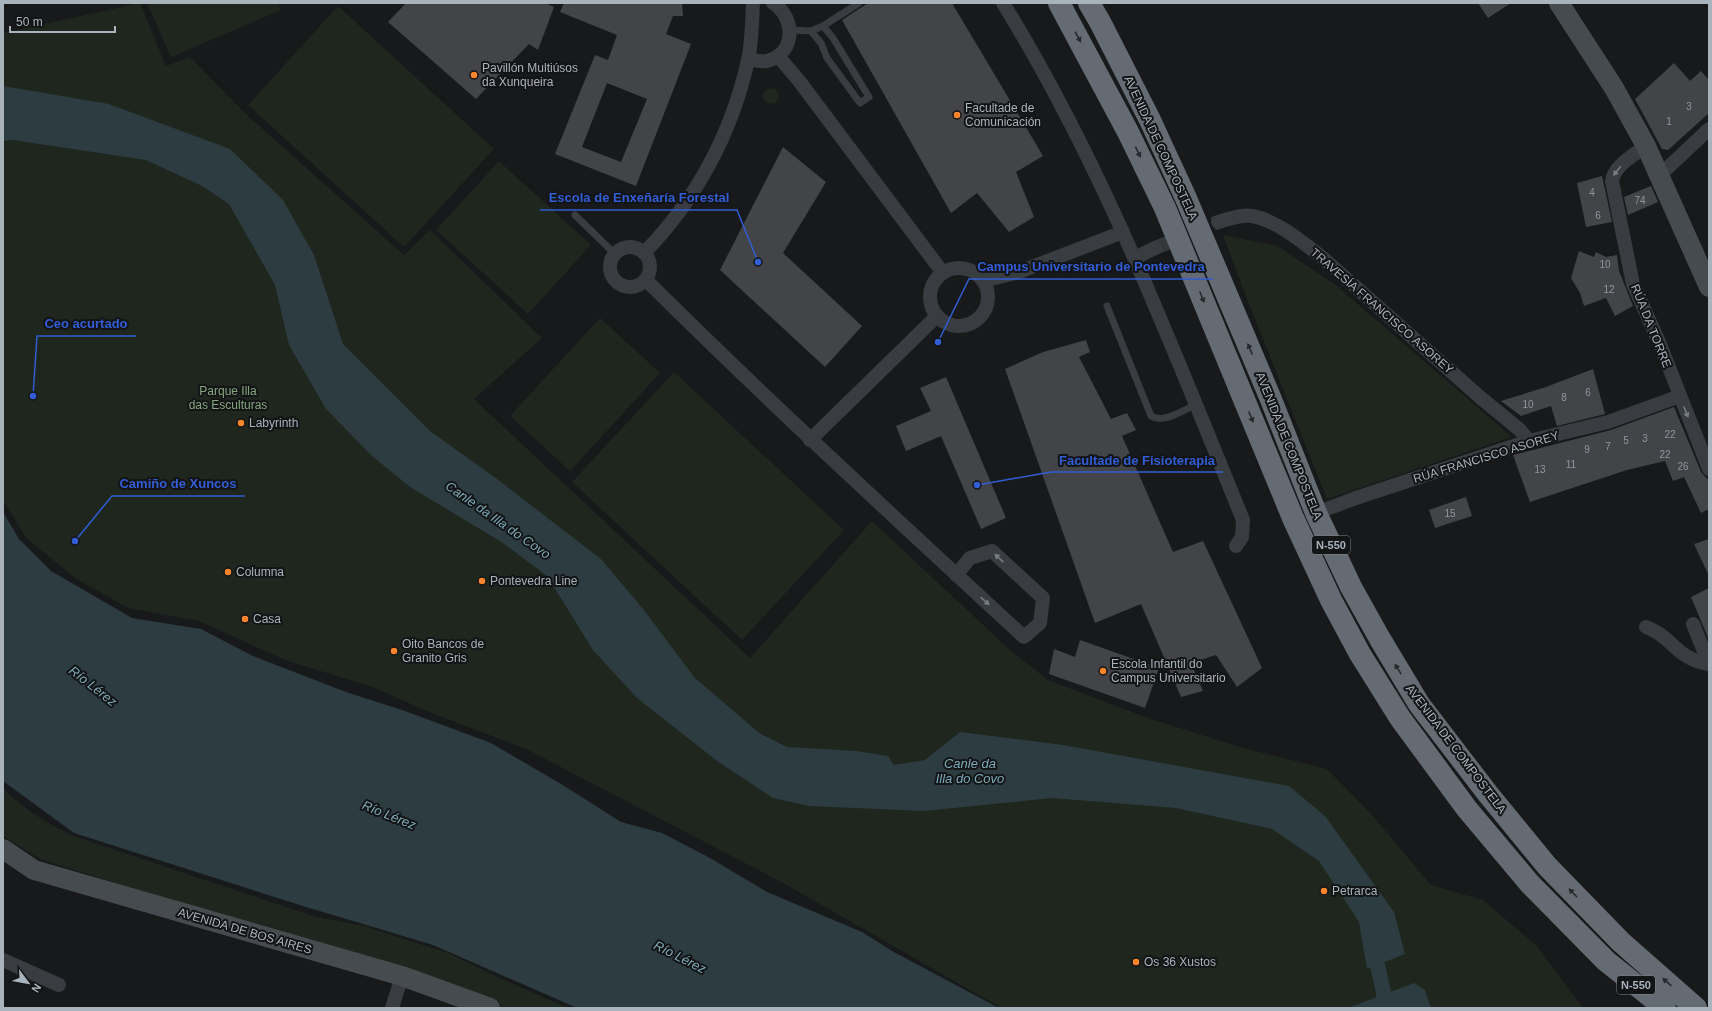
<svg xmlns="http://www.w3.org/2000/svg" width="1712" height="1011" viewBox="0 0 1712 1011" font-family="Helvetica,sans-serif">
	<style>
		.green { fill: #1e261d }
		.water { fill: #2c3c40 }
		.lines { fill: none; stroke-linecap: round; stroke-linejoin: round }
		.canal { stroke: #2c3c40; stroke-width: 15 }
		.building { fill: #424448; fill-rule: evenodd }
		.street-tunnel { stroke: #35383b; stroke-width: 14; stroke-dasharray: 14 7; stroke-linecap: butt }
		.lane { stroke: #393c40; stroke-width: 7 }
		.street { stroke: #393c40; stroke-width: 14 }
		.secondary { stroke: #464b50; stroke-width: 20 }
		.highway { stroke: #646b72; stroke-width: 22 }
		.oneway { fill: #272a2d }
		.oneway2 { fill: #777d84 }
		.poi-dot { fill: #ff862c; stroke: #131416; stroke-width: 1.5 }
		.labels { text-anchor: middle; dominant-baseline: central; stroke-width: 4; stroke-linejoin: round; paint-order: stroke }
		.number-label { font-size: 10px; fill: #8f979f }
		.shield { fill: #131416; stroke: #7c838a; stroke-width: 1 }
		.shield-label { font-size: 11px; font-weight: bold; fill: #a9b3bc }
		.poi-label { font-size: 12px; fill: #a9b3bc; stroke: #131416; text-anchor: start }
		.street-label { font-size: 12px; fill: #a9b3bc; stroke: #131416 }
		.park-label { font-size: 12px; fill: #86a87e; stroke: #131416 }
		.water-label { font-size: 13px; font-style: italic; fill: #7dacb9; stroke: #131416 }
		.leader { fill: none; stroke: #325dd4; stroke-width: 1.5 }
		.callout-dot { fill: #325dd4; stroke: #131416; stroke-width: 1.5 }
		.callout-label { font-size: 13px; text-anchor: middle; font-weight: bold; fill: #325dd4; stroke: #131416; stroke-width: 4; stroke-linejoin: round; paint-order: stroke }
	</style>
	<rect width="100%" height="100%" fill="#18191b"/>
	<g class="green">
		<path d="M 140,3 L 166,66 L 190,57 L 247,115 L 404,255 L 430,230 L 542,338 L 474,399 L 750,658 L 872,521 L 1011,651 L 1048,680 L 1148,718 L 1243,748 L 1327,769 L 1373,816 L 1431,885 L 1483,900 L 1537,946 L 1583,1008 L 1001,1008 L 785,884 L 528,750 L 434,714 L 372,687 L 285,660 L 199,621 L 128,608 L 75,578 L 26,538 L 3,500 L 3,33 Z"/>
		<path d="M 147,3 L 278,3 L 281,10 L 171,57 Z"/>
		<path d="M 338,6 L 494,149 L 404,247 L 248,105 Z"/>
		<circle cx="771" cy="96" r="8"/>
		<path d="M 499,161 L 591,245 L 528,314 L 436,230 Z"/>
		<path d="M 1223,235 L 1278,246 L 1337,286 L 1512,437 L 1327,499 L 1245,294 Z"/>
		<path d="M 600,318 L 660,373 L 570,471 L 510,416 Z"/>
		<path d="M 674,372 L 844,530 L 742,640 L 572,482 Z"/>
		<path d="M 3,788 C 22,808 47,823 71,835 L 316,917 L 361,925 L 448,953 L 502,979 L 568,1008 L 504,1008 L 487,1000 L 40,859 L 3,836 Z"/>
	</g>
	<g class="water">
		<path d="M 3,86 L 109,104 L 230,149 L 283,200 L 314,255 L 343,344 L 430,431 L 497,479 L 601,559 L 644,610 L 694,677 L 759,733 L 787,747 L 856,751 L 888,756 L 894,765 L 925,760 L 960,732 L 1063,745 L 1289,786 L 1325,816 L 1394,912 L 1405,954 L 1367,969 L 1359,922 L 1319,861 L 1272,829 L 1176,808 L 1052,798 L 924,811 L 809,806 L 773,798 L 717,761 L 637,698 L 593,650 L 547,576 L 503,543 L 410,487 L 371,455 L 326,409 L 289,345 L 275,285 L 229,204 L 202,186 L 146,160 L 13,140 L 3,141 Z"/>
		<path d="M 3,512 L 19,539 L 51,571 L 132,618 L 201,629 L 253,656 L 346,692 L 405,711 L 491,743 L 561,784 L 621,822 L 662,833 L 710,858 L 767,892 L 862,932 L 892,951 L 999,1008 L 577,1008 L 433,945 L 306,907 L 74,833 L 3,781 Z"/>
		<path d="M 1414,983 L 1425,990 L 1431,1008 L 1348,1008 Z"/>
	</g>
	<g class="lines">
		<path class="canal" d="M 1373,946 L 1384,994 L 1381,1008"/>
	</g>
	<g class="building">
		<path d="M 406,3 L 545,3 L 554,7 L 538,50 L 529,44 L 476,99 L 388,22 Z"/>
		<path d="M 564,3 L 682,3 L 683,16 L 673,16 L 666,34 L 691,44 L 636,186 L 555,154 L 595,55 L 608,60 L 617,35 L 560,12 ZM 607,83 L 647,99 L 621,162 L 582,147 Z"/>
		<path d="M 868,3 L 952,3 L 1043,156 L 1016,172 L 1034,217 L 1009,232 L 977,193 L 951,213 L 842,20 Z"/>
		<path d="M 1478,3 L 1511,3 L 1488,18 Z"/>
		<path d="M 1674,63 L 1690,81 L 1701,71 L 1709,80 L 1709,113 L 1668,150 L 1662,149 L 1635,99 Z"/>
		<path d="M 783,147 L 826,182 L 783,253 L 862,326 L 825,367 L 720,270 Z"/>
		<path d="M 1602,176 L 1612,222 L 1586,227 L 1577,183 Z"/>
		<path d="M 1651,186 L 1658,202 L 1628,215 L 1624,197 Z"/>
		<path d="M 1579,251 L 1594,257 L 1596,252 L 1606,257 L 1617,255 L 1619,271 L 1633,306 L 1615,316 L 1606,298 L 1584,306 L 1580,293 L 1571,278 Z"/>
		<path d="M 1086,340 L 1090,352 L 1079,357 L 1111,419 L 1127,413 L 1136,430 L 1122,436 L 1173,552 L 1203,541 L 1262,668 L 1237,687 L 1216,655 L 1191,663 L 1203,691 L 1181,697 L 1141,604 L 1095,623 L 1005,369 L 1043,352 Z"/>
		<path d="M 1593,369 L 1605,414 L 1557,426 L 1551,406 L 1521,416 L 1501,401 L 1546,387 Z"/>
		<path d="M 946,377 L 1006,518 L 981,529 L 941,436 L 906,451 L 896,426 L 931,411 L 920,388 Z"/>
		<path d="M 1674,407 L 1701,472 L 1709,481 L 1709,509 L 1701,513 L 1684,477 L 1673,481 L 1665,461 L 1627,470 L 1530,502 L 1513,455 L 1611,430 Z"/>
		<path d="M 1466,497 L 1472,516 L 1435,528 L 1429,510 Z"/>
		<path d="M 1709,539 L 1709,576 L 1694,544 Z"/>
		<path d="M 1709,588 L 1709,640 L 1691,597 Z"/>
		<path d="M 1080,640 L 1159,668 L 1145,708 L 1049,674 L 1054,649 L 1075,657 Z"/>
	</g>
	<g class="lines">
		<path class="street-tunnel" d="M 1155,248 L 1218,222"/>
		<g class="lane">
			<path d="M 790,30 L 811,31 L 823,26 L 859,3"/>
			<path d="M 811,31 L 821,43 L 827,58 L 860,103 L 869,97 L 833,38 L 823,26"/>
			<path d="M 575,215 L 615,254"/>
			<path d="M 1107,306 L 1151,416 C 1164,424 1183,410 1195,405"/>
		</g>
		<g class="street">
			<path d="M 1003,3 C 1103,165 1171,344 1243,520 L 1242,537 L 1236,546"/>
			<path d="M 778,56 L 800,82 L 943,273"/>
			<path d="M 748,59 C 754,60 760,62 767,61 C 796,53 796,18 773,3"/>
			<path d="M 1646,146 C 1635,155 1614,165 1612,181 L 1633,284 L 1659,342 L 1709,469"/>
			<path d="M 1660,175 L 1709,129"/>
			<path d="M 1218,222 C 1229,219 1241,214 1252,216 C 1277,220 1305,244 1324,259 L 1481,398 L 1520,430 L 1529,441"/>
			<circle cx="630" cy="267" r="20"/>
			<path d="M 644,253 C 696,200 732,133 748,60 C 752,42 752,22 753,3"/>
			<path d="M 1135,258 L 1155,248"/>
			<circle cx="959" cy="297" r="29"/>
			<path d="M 646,280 C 769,402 896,519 1024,637 L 1040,623 L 1043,598 L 992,551 L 970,558 L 956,575"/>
			<path d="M 983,281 L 1019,272 L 1123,232"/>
			<path d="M 810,440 L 937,316"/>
			<path d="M 1316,513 L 1356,498 L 1529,441 L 1608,422 L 1680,396"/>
			<path d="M 1693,624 L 1709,664"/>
			<path d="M 1646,627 C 1672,636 1677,660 1709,664"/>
			<path d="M 3,960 L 59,985"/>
			<path d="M 392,1008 L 402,976"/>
		</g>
		<g class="secondary">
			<path d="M 1559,3 L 1614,88 L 1646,146 L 1709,287"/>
			<path d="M 3,849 L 34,870 L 402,976 L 490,1008"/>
		</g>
		<g class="highway">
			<path d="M 1059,3 L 1128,132 L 1165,208 L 1293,518 L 1331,600 L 1360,654 L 1400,718 L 1467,809 L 1530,884 L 1606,961 L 1665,1008"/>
			<path d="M 1089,3 L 1100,22 L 1150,120 L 1185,196 L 1270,397 L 1316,513 L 1351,587 L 1380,639 L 1419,704 L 1488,794 L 1547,866 L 1621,942 L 1696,1008"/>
		</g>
	</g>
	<defs><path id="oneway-solid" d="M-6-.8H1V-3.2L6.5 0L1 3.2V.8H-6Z"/></defs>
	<g class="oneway">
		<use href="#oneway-solid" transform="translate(1078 37) rotate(61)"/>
		<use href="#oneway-solid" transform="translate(1138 152) rotate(65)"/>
		<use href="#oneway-solid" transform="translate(1202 297) rotate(68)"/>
		<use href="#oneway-solid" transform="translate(1250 349) rotate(-113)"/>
		<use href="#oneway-solid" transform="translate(1251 417) rotate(67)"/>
		<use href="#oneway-solid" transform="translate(1398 669) rotate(-122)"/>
		<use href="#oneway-solid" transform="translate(1573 893) rotate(-134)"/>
		<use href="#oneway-solid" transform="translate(1667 982) rotate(-139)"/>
	</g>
	<g class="oneway2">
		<use href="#oneway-solid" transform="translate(1617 171) rotate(129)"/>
		<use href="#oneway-solid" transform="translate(1686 412) rotate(68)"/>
		<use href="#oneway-solid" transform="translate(999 558) rotate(-137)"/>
		<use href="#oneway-solid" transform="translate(985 601) rotate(42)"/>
	</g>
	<g class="poi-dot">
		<circle cx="474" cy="75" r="4"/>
		<circle cx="957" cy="115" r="4"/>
		<circle cx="241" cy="423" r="4"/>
		<circle cx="228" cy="572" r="4"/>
		<circle cx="482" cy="581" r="4"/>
		<circle cx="245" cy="619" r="4"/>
		<circle cx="394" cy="651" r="4"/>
		<circle cx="1103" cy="671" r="4"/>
		<circle cx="1324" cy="891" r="4"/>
		<circle cx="1136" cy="962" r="4"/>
	</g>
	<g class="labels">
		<g class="number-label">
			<text x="1689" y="106">3</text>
			<text x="1669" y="121">1</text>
			<text x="1592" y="192">4</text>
			<text x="1640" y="200">74</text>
			<text x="1598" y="215">6</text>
			<text x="1605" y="264">10</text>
			<text x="1609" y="289">12</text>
			<text x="1588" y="392">6</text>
			<text x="1564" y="397">8</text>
			<text x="1528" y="404">10</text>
			<text x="1670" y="434">22</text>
			<text x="1645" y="438">3</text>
			<text x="1626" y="440">5</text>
			<text x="1608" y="446">7</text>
			<text x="1587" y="449">9</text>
			<text x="1665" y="454">22</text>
			<text x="1571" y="464">11</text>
			<text x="1683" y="466">26</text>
			<text x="1540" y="469">13</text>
			<text x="1450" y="513">15</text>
		</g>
		<g class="shield">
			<rect x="1312" y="536" width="38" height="18" rx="3"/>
			<rect x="1617" y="976" width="38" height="18" rx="3"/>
		</g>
		<g class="shield-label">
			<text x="1331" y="545">N-550</text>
			<text x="1636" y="985">N-550</text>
		</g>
		<g class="poi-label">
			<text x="482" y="68">Pavillón Multiúsos<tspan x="482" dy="14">da Xunqueira</tspan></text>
			<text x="965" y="108">Facultade de<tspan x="965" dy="14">Comunicación</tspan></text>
			<text x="249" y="423">Labyrinth</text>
			<text x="236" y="572">Columna</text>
			<text x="490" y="581">Pontevedra Line</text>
			<text x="253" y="619">Casa</text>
			<text x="402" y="644">Oito Bancos de<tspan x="402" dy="14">Granito Gris</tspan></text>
			<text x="1111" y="664">Escola Infantil do<tspan x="1111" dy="14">Campus Universitario</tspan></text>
			<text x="1332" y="891">Petrarca</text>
			<text x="1144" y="962">Os 36 Xustos</text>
		</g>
		<g class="street-label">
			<text transform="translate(1161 148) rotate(65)">AVENIDA DE COMPOSTELA</text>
			<text transform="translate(1382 311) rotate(41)">TRAVESÍA FRANCISCO ASOREY</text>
			<text transform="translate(1651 326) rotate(68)">RÚA DA TORRE</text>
			<text transform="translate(1289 446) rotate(68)">AVENIDA DE COMPOSTELA</text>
			<text transform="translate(1486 457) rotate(-17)">RÚA FRANCISCO ASOREY</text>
			<text transform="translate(1456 749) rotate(53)">AVENIDA DE COMPOSTELA</text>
			<text transform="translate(245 931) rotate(16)">AVENIDA DE BOS AIRES</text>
		</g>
		<g class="park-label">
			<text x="228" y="391">Parque Illa<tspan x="228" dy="14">das Esculturas</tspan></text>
		</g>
		<g class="water-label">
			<text transform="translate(498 520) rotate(35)">Canle da Illa do Covo</text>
			<text transform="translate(93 686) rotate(38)">Río Lérez</text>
			<text x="970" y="763">Canle da<tspan x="970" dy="15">Illa do Covo</tspan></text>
			<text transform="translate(389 815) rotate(22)">Río Lérez</text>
			<text transform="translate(680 957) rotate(27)">Río Lérez</text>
		</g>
	</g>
	<path class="leader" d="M758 262L737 210H540M938 342L969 279H1213M33 396L37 336H136M977 485L1051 472H1223M75 541L112 496H245"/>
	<g class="callout-dot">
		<circle cx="758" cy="262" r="4"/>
		<circle cx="938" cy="342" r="4"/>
		<circle cx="33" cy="396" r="4"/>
		<circle cx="977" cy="485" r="4"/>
		<circle cx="75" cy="541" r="4"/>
	</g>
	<g class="callout-label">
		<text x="639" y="202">Escola de Enxeñaría Forestal</text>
		<text x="1091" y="271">Campus Universitario de Pontevedra</text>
		<text x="86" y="328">Ceo acurtado</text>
		<text x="1137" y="465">Facultade de Fisioterapia</text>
		<text x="178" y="488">Camiño de Xuncos</text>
	</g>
	<rect width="1712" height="1011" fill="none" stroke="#a9b3bc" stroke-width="8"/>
	<g transform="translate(28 983) rotate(122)" stroke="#131416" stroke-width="3" paint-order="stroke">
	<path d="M0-3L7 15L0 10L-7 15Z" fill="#a9b3bc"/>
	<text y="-6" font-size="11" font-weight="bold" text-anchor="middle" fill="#a9b3bc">N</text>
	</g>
	<path d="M10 26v6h105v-6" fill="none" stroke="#a9b3bc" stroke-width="2"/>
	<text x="16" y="26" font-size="12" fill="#a9b3bc" stroke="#131416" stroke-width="3" paint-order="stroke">50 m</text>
</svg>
